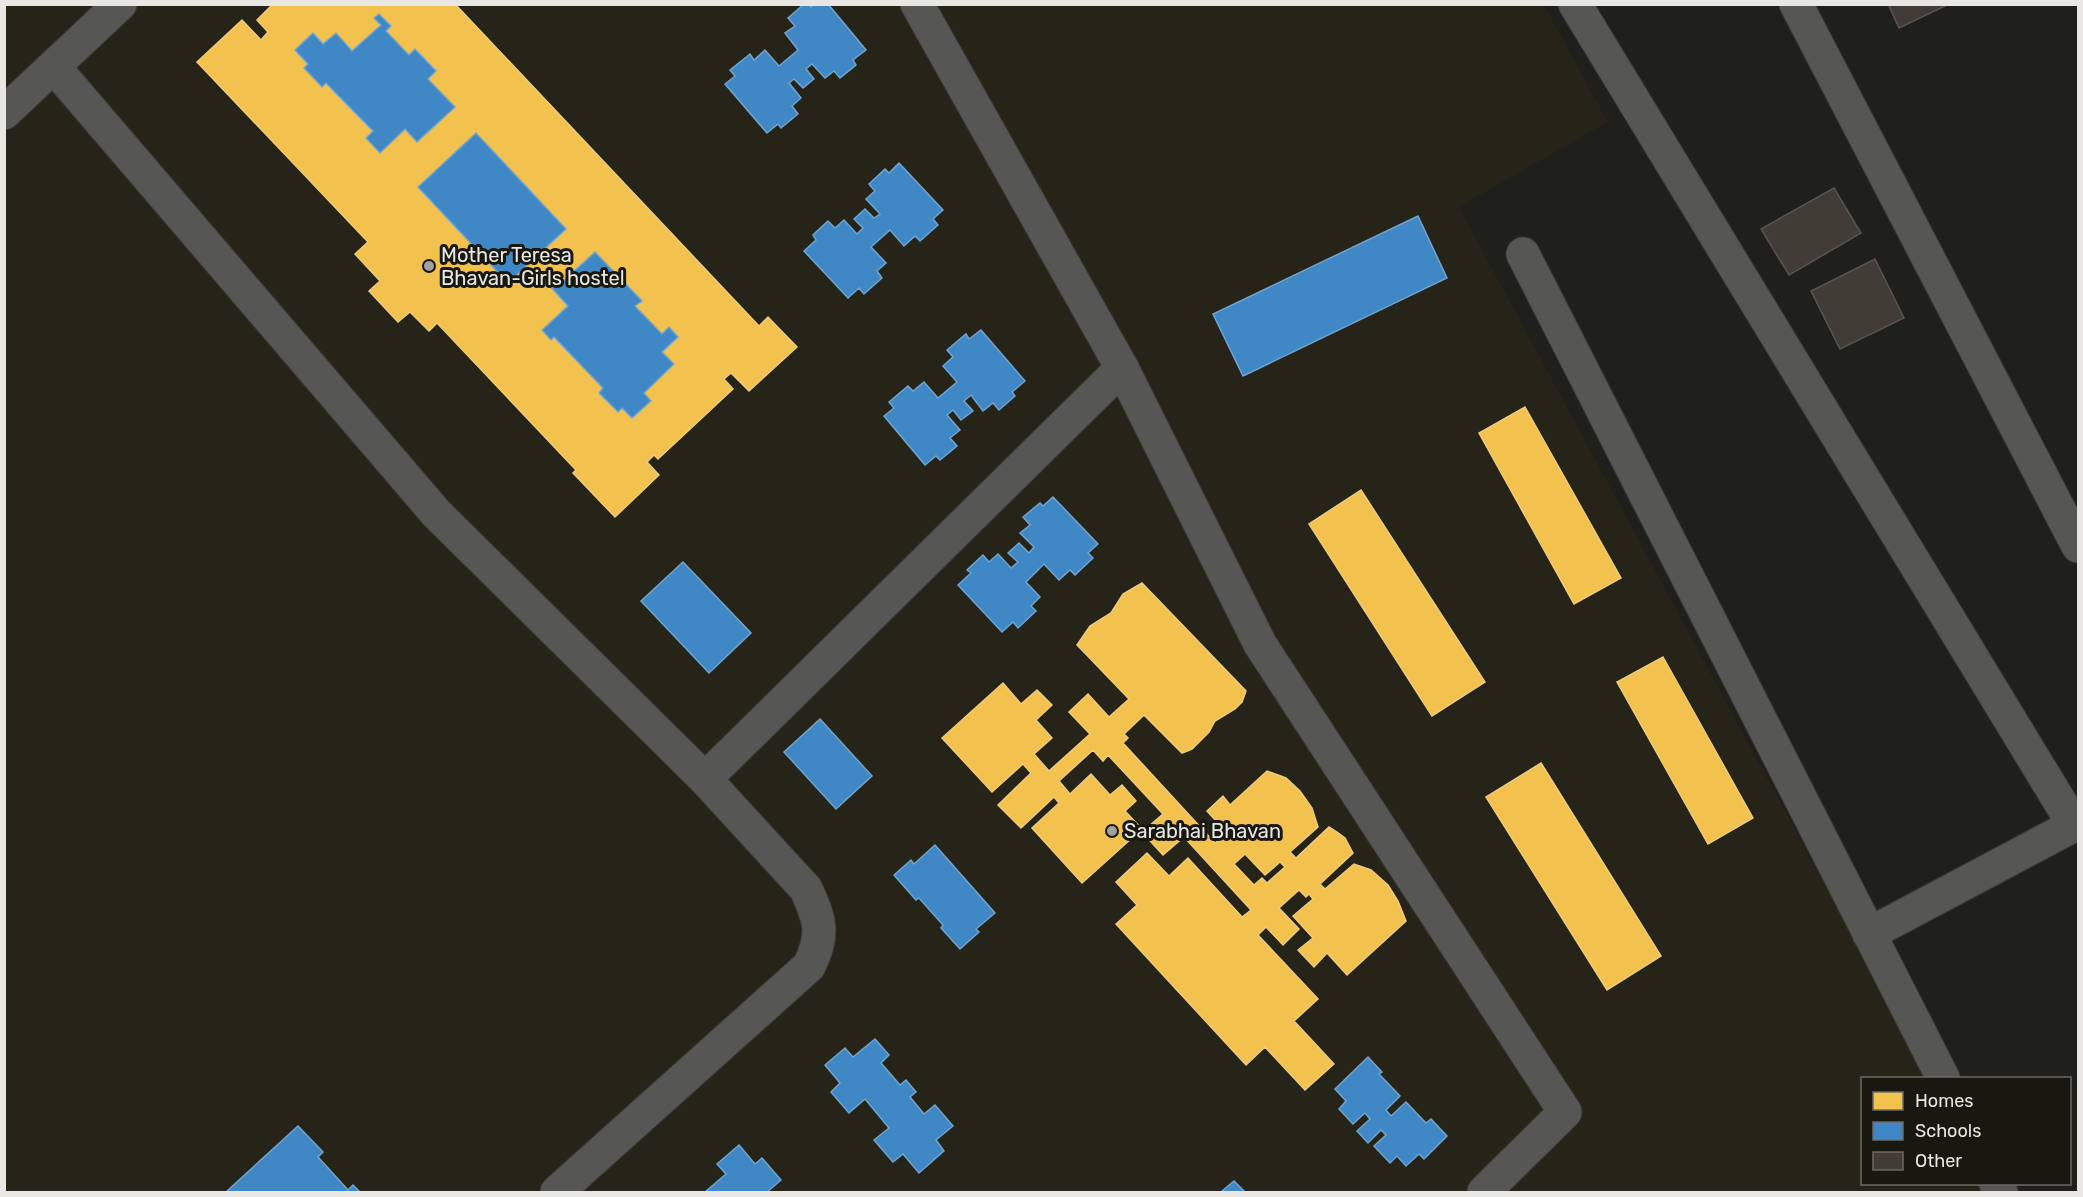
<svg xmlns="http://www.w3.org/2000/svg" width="2083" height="1197" viewBox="0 0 2083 1197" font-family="Rubik,sans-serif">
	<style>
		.built { fill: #262419 }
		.homes { fill: #f2c14e; stroke: #efcc7b; stroke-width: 1.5; fill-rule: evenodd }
		.schools { fill: #3f88c5; stroke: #72a4ce; stroke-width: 1.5 }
		.building { fill: #413c35; stroke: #575552; stroke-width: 1.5 }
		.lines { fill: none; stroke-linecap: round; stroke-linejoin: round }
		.minor-casing { stroke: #393836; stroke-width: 35 }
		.minor { stroke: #565654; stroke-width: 33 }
		.poi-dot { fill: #a2a19d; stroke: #181710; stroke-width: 2 }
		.labels { text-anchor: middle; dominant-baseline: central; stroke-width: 6; stroke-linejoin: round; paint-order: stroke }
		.poi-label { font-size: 20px; fill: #e8e7e3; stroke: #181710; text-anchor: start }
	</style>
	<rect width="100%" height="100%" fill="#1f1f1b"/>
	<path class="built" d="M 5,4 L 1544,5 L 1608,122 L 1459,207 L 1862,954 L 1926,1078 L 1862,1078 L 1862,1184 L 1980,1184 L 1984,1192 L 5,1192 Z"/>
	<g class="homes">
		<path d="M 273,4 L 455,4 L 759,326 L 768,317 L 797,347 L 749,391 L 731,373 L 724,379 L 733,389 L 658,459 L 654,455 L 647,462 L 659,475 L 615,517 L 573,473 L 576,470 L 437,323 L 429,331 L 410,312 L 398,322 L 369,291 L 380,281 L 355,254 L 368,242 L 197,62 L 242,20 L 261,40 L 268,32 L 257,20 ZM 379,14 L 391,26 L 386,31 L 409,55 L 415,49 L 436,71 L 428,79 L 455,107 L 417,142 L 405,129 L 380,153 L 366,138 L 373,131 L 326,83 L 322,87 L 304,68 L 308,64 L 295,50 L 313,33 L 323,44 L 336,33 L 352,51 L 381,25 L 374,18 ZM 476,133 L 566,229 L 508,283 L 418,187 ZM 595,252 L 642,301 L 635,306 L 662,334 L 669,327 L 678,337 L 662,352 L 674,364 L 644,393 L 651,401 L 632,418 L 622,408 L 618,412 L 599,393 L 603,388 L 554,337 L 551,340 L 542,330 L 568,306 L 549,285 L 556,278 L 561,283 Z"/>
		<path d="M 1525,407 L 1621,578 L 1574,604 L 1479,433 Z"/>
		<path d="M 1361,490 L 1485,682 L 1432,716 L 1309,524 Z"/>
		<path d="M 1142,583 L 1246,691 L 1242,702 L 1235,709 L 1215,721 L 1209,732 L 1192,749 L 1182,753 L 1144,715 L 1124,734 L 1128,738 L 1123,743 L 1215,843 L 1227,833 L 1207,811 L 1223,796 L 1230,805 L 1267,771 L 1286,778 L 1300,791 L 1312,808 L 1318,827 L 1290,852 L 1296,858 L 1329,827 L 1337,832 L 1345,838 L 1353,853 L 1320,884 L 1325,889 L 1354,864 L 1371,870 L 1388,885 L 1398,901 L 1406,921 L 1347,975 L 1327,953 L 1314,967 L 1298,950 L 1313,938 L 1293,916 L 1313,899 L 1309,894 L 1306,897 L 1299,890 L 1279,908 L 1299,929 L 1283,945 L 1266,927 L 1258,935 L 1318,999 L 1294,1021 L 1334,1064 L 1305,1090 L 1265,1047 L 1246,1065 L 1116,924 L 1137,905 L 1116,882 L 1147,853 L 1169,876 L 1188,858 L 1242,917 L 1251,910 L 1184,837 L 1163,855 L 1142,832 L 1163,814 L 1108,755 L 1103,761 L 1093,750 L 1059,781 L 1070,794 L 1091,774 L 1110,795 L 1122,785 L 1136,801 L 1125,811 L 1142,829 L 1082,883 L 1032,828 L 1059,803 L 1054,797 L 1021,828 L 998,805 L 1031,773 L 1023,764 L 992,792 L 942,738 L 1003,683 L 1021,704 L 1037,690 L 1052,705 L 1036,720 L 1052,738 L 1034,754 L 1049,771 L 1090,734 L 1069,712 L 1088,694 L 1109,717 L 1129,699 L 1077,645 L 1090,626 L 1111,613 L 1123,594 ZM 1245,854 L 1265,875 L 1280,862 L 1285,867 L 1267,883 L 1262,878 L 1254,885 L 1234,864 Z"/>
		<path d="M 1663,657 L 1753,818 L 1708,844 L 1617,682 Z"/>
		<path d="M 1541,763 L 1661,956 L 1607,990 L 1486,797 Z"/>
	</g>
	<g class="schools">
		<path d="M 804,4 L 809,4 L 811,7 L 814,4 L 828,4 L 866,50 L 853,60 L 856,65 L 840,78 L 834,71 L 825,78 L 812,64 L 806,69 L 814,79 L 803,88 L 794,79 L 789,83 L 801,98 L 792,106 L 798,114 L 781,128 L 778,124 L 767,133 L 725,84 L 735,76 L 730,70 L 750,54 L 754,60 L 765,50 L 779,66 L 798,50 L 785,33 L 795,26 L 788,18 Z"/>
		<path d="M 379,14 L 391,26 L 386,31 L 409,55 L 415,49 L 436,71 L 428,79 L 455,107 L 417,142 L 405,129 L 380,153 L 366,138 L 373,131 L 326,83 L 322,87 L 304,68 L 308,64 L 295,50 L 313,33 L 323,44 L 336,33 L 352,51 L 381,25 L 374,18 Z"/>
		<path d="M 476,133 L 566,229 L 508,283 L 418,187 Z"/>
		<path d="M 899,163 L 943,210 L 933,219 L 938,225 L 920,241 L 915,236 L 904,246 L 890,230 L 871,247 L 886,263 L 877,271 L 882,278 L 864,294 L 859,288 L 848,298 L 804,251 L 816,240 L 813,235 L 828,221 L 835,228 L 844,220 L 857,234 L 863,228 L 854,219 L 865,209 L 874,218 L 880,214 L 866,199 L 875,191 L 869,184 L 885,169 L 889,173 Z"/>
		<path d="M 1418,216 L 1447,278 L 1243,376 L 1213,314 Z"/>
		<path d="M 595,252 L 642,301 L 635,306 L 662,334 L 669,327 L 678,337 L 662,352 L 674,364 L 644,393 L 651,401 L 632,418 L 622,408 L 618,412 L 599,393 L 603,388 L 554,337 L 551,340 L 542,330 L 568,306 L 549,285 L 556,278 L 561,283 Z"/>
		<path d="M 981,330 L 1025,381 L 1012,392 L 1015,396 L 999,410 L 993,403 L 983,411 L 971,395 L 964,401 L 973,411 L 961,420 L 953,410 L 947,415 L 960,430 L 950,438 L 957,446 L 940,460 L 936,456 L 925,465 L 884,416 L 894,408 L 889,402 L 908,386 L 913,391 L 924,382 L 938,398 L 957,382 L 943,366 L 953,357 L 947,350 L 966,334 L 969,339 Z"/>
		<path d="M 1053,497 L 1098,544 L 1088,553 L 1093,558 L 1075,575 L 1070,570 L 1059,580 L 1044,564 L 1026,582 L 1040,597 L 1031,606 L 1036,611 L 1018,628 L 1013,622 L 1002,632 L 958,585 L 971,573 L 967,570 L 983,555 L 989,562 L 998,554 L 1011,568 L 1018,562 L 1008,553 L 1019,543 L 1029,553 L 1034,547 L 1020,533 L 1030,525 L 1023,517 L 1040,503 L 1043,506 Z"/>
		<path d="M 683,562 L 751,633 L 709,673 L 641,601 Z"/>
		<path d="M 820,719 L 872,776 L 836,809 L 784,752 Z"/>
		<path d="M 935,845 L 995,913 L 976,929 L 979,932 L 960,949 L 941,928 L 943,925 L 919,898 L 916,900 L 894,875 L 911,860 L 914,864 Z"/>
		<path d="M 875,1039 L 889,1055 L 881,1063 L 900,1085 L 906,1080 L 916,1092 L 910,1097 L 924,1114 L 935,1105 L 953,1126 L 936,1140 L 944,1151 L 919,1173 L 903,1154 L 893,1162 L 874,1140 L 889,1128 L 865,1099 L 849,1113 L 831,1092 L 840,1083 L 825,1065 L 845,1048 L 853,1057 Z"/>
		<path d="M 1368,1057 L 1382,1072 L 1379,1074 L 1400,1096 L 1386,1110 L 1391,1116 L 1406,1102 L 1426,1123 L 1431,1119 L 1447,1136 L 1424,1159 L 1419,1154 L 1406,1166 L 1397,1156 L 1390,1163 L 1374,1146 L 1386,1135 L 1381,1130 L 1368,1143 L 1357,1131 L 1370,1119 L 1365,1113 L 1353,1124 L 1339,1109 L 1346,1101 L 1335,1089 Z"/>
		<path d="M 298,1126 L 323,1152 L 318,1157 L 348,1190 L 353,1185 L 360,1192 L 226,1192 Z"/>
		<path d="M 739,1145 L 755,1164 L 762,1158 L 781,1180 L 767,1192 L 705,1192 L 726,1174 L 717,1164 Z"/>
		<path d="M 1234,1181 L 1245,1192 L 1221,1192 Z"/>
	</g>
	<g class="building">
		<path d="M 1888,4 L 1949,4 L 1899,28 Z"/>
		<path d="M 1834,188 L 1861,233 L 1789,275 L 1761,229 Z"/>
		<path d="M 1875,259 L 1904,318 L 1840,349 L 1811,291 Z"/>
	</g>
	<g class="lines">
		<defs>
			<g id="minor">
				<path d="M 917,4 L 1122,368 L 1260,644 L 1565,1112 L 1484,1192"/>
				<path d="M 1575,4 L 2074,825"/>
				<path d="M 1796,4 L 2078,546"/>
				<path d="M 54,67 L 436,513 L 705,779 L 806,889 C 820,920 825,934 809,966 L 557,1192"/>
				<path d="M 4,113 L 120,4"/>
				<path d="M 1523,254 L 1943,1078"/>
				<path d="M 705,779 L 1122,368"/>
				<path d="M 1869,934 L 2078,823"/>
				<path d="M 1996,1184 L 2001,1192"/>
			</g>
		</defs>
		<use href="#minor" class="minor-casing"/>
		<use href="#minor" class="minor"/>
	</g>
	<g class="poi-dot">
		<circle cx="429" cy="266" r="6"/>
		<circle cx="1112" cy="831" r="6"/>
	</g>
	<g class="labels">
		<g class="poi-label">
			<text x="441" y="255">Mother Teresa<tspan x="441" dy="23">Bhavan-Girls hostel</tspan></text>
			<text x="1124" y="831">Sarabhai Bhavan</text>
		</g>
	</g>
	<rect width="2083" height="1197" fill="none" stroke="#e8e7e3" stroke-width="12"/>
	<rect x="1861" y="1077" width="210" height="108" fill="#181710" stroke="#6b6a64" stroke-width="1.5"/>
	<rect x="1873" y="1092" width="30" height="18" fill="#f2c14e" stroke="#6b6a64" stroke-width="1.5"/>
	<text x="1915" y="1107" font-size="18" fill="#e8e7e3">Homes</text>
	<rect x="1873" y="1122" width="30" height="18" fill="#3f88c5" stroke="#6b6a64" stroke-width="1.5"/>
	<text x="1915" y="1137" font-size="18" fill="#e8e7e3">Schools</text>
	<rect x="1873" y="1152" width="30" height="18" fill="#413c35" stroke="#6b6a64" stroke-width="1.5"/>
	<text x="1915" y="1167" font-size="18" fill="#e8e7e3">Other</text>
</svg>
